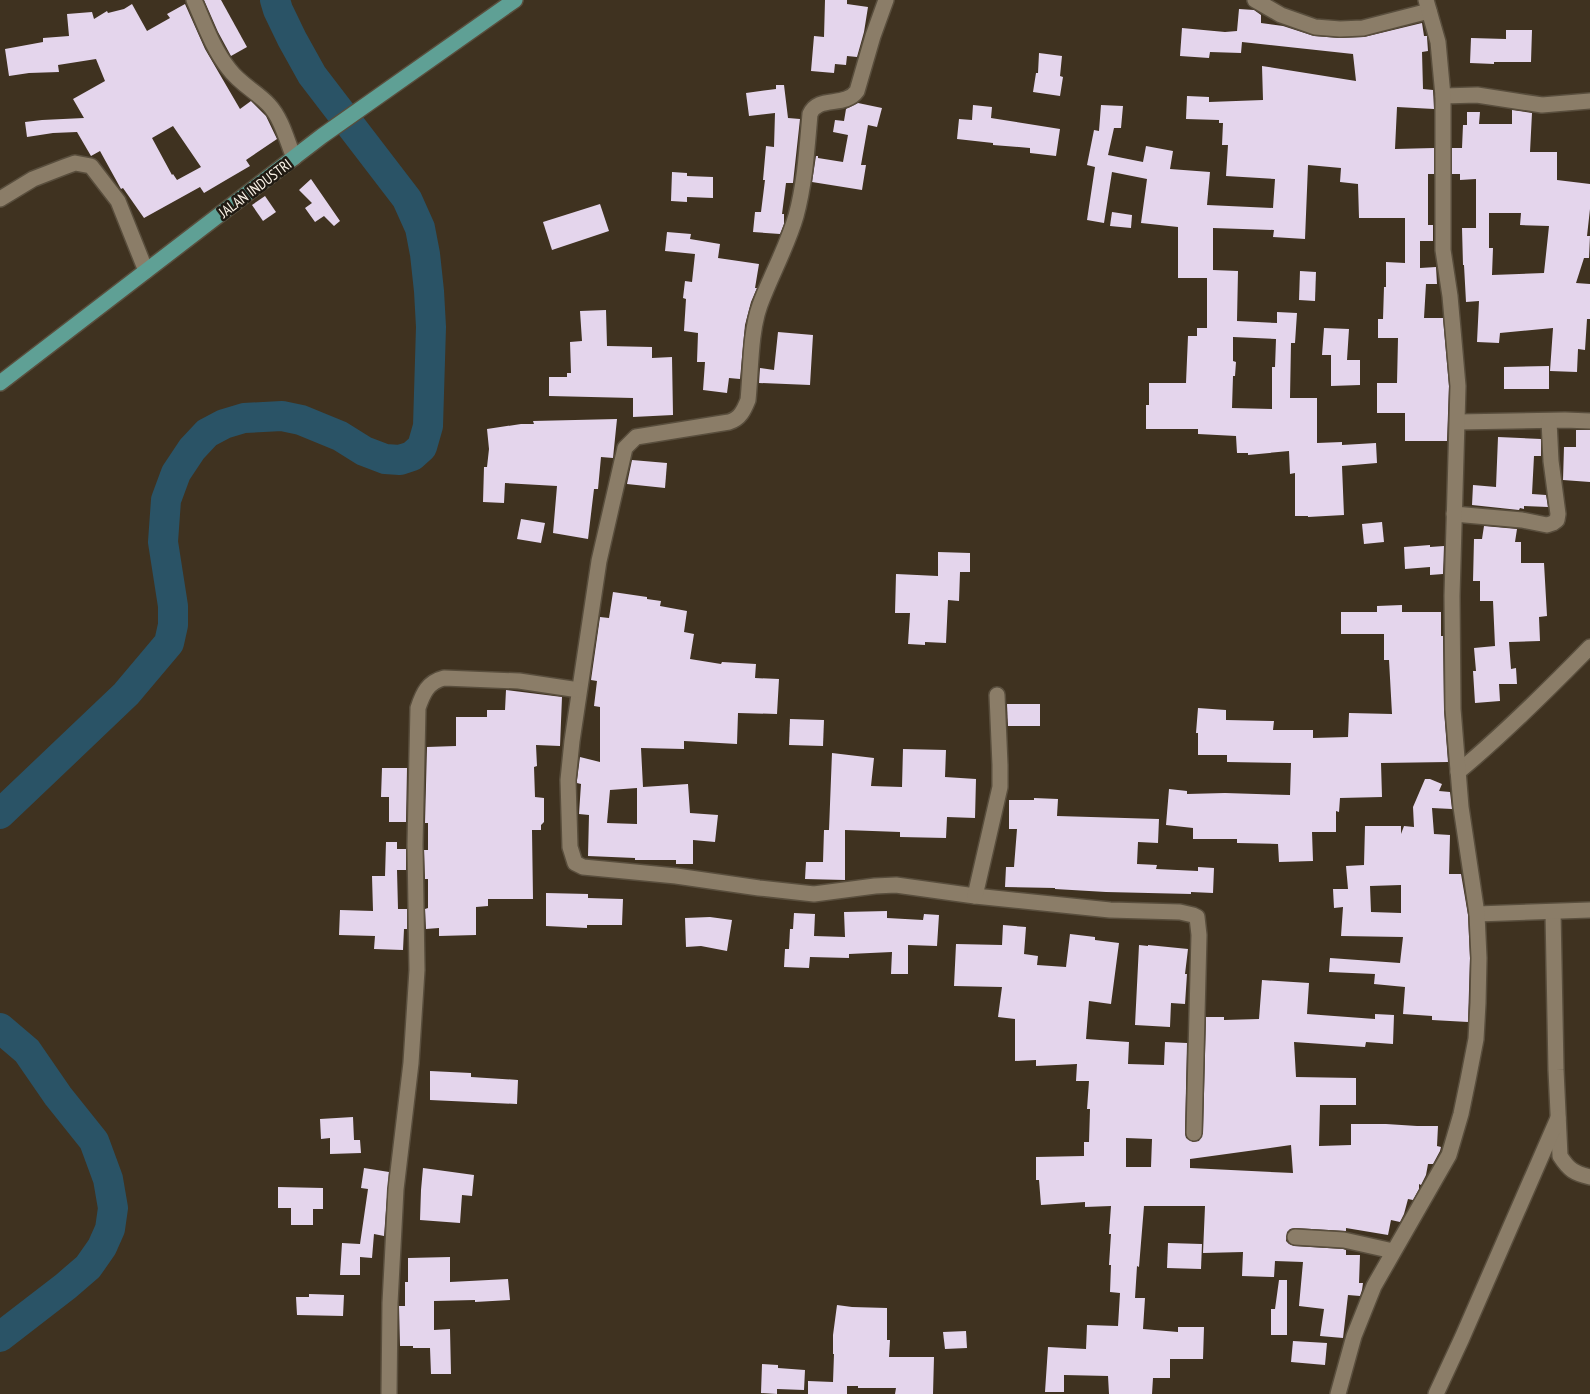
<svg xmlns="http://www.w3.org/2000/svg" width="1590" height="1394" viewBox="0 0 1590 1394" font-family="'PT Sans Narrow',sans-serif">
	<style>
		.lines { fill: none; stroke-linecap: round; stroke-linejoin: round }
		.river { stroke: #2a5366; stroke-width: 30 }
		.building { fill: #e4d5ec; fill-rule: evenodd }
		.minor-casing { stroke: #594e3d; stroke-width: 18 }
		.major-casing { stroke: #594e3d; stroke-width: 18 }
		.minor { stroke: #8b7d68; stroke-width: 15 }
		.major { stroke: #5fa095; stroke-width: 15 }
		.labels { text-anchor: middle; dominant-baseline: central; stroke-width: 5; stroke-linejoin: round; paint-order: stroke }
		.street-label { font-size: 15px; fill: #f9f1e5; stroke: #211b13 }
	</style>
	<rect width="100%" height="100%" fill="#3f3220"/>
	<g class="lines">
		<g class="river">
			<path d="M 0,814 L 126,694 L 169,643 L 173,625 L 173,606 L 163,542 L 166,500 L 176,473 L 192,449 L 207,433 L 224,424 L 244,418 L 282,416 L 301,420 L 340,436 L 364,451 L 385,459 L 400,460 L 412,456 L 422,447 L 428,426 L 431,327 L 429,291 L 425,254 L 420,228 L 407,199 L 312,75 L 292,39 L 278,10 L 275,0"/>
			<path d="M 0,1028 L 27,1051 L 58,1096 L 94,1141 L 108,1179 L 113,1208 L 110,1229 L 102,1247 L 88,1267 L 66,1286 L 0,1337"/>
		</g>
	</g>
	<g class="building">
		<path d="M 204,0 L 221,0 L 247,47 L 231,56 L 218,32 Z"/>
		<path d="M 825,0 L 847,0 L 847,4 L 868,7 L 864,32 L 857,57 L 847,56 L 846,65 L 835,64 L 834,73 L 811,71 L 814,36 L 824,37 Z"/>
		<path d="M 132,4 L 147,31 L 170,18 L 167,14 L 185,4 L 205,49 L 240,109 L 251,101 L 266,116 L 277,139 L 246,160 L 250,166 L 226,180 L 204,193 L 200,187 L 144,218 L 123,188 L 121,189 L 100,151 L 91,156 L 77,132 L 53,133 L 27,137 L 25,122 L 42,120 L 84,118 L 73,99 L 105,81 L 96,59 L 58,65 L 59,72 L 29,73 L 9,76 L 5,49 L 43,42 L 43,38 L 69,36 L 67,14 L 92,12 L 94,19 L 107,11 L 108,13 L 124,9 ZM 173,126 L 201,167 L 177,180 L 173,174 L 172,175 L 152,138 Z"/>
		<path d="M 1239,9 L 1254,10 L 1261,15 L 1261,23 L 1283,26 L 1314,36 L 1339,38 L 1364,37 L 1422,23 L 1424,36 L 1427,36 L 1427,37 L 1428,51 L 1422,52 L 1423,89 L 1433,90 L 1434,109 L 1397,107 L 1395,149 L 1434,148 L 1434,174 L 1428,174 L 1428,225 L 1433,225 L 1433,241 L 1420,241 L 1420,268 L 1436,267 L 1437,284 L 1426,284 L 1424,318 L 1443,318 L 1449,386 L 1447,441 L 1405,441 L 1405,413 L 1377,413 L 1377,383 L 1397,383 L 1398,338 L 1378,338 L 1378,319 L 1383,319 L 1384,287 L 1386,287 L 1386,262 L 1405,263 L 1405,218 L 1359,218 L 1358,184 L 1340,182 L 1341,168 L 1308,165 L 1305,239 L 1273,237 L 1274,230 L 1213,228 L 1213,270 L 1238,271 L 1237,321 L 1277,323 L 1277,312 L 1297,313 L 1295,343 L 1291,343 L 1290,398 L 1317,398 L 1317,443 L 1342,442 L 1342,445 L 1376,443 L 1377,463 L 1342,466 L 1344,515 L 1308,517 L 1308,516 L 1295,516 L 1295,473 L 1290,474 L 1289,451 L 1248,455 L 1248,453 L 1237,453 L 1236,436 L 1198,434 L 1198,429 L 1146,429 L 1146,405 L 1149,405 L 1149,383 L 1186,383 L 1188,336 L 1197,336 L 1197,328 L 1207,328 L 1207,278 L 1178,278 L 1178,227 L 1141,223 L 1147,179 L 1112,172 L 1104,223 L 1087,220 L 1095,167 L 1087,165 L 1094,130 L 1099,131 L 1101,105 L 1123,106 L 1121,128 L 1114,128 L 1108,155 L 1143,162 L 1146,146 L 1173,151 L 1170,169 L 1210,172 L 1207,205 L 1273,208 L 1275,179 L 1226,176 L 1228,145 L 1222,145 L 1223,123 L 1219,123 L 1219,120 L 1186,119 L 1187,96 L 1209,97 L 1209,102 L 1263,100 L 1262,66 L 1356,81 L 1353,54 L 1242,42 L 1241,53 L 1210,52 L 1209,58 L 1180,56 L 1182,28 L 1225,32 L 1237,31 ZM 1233,337 L 1276,339 L 1275,367 L 1272,367 L 1272,409 L 1232,408 L 1233,376 L 1235,376 L 1236,362 L 1233,361 Z"/>
		<path d="M 1506,30 L 1532,30 L 1531,62 L 1494,62 L 1494,64 L 1470,63 L 1471,38 L 1506,39 Z"/>
		<path d="M 1039,53 L 1062,56 L 1060,76 L 1063,77 L 1060,96 L 1033,92 L 1036,73 L 1038,73 Z"/>
		<path d="M 776,85 L 784,85 L 788,118 L 800,119 L 793,183 L 786,183 L 782,214 L 784,214 L 784,224 L 780,234 L 753,232 L 755,212 L 761,212 L 765,180 L 763,180 L 766,146 L 774,147 L 775,113 L 749,116 L 746,93 L 776,89 Z"/>
		<path d="M 858,103 L 882,108 L 877,127 L 868,125 L 861,165 L 866,165 L 862,190 L 812,182 L 816,156 L 818,156 L 818,158 L 843,162 L 848,135 L 833,132 L 835,120 L 844,121 L 846,109 Z"/>
		<path d="M 973,105 L 992,107 L 991,118 L 1060,129 L 1056,156 L 1030,153 L 1030,148 L 993,145 L 993,143 L 957,139 L 959,119 L 972,120 Z"/>
		<path d="M 1512,110 L 1532,113 L 1530,152 L 1557,152 L 1557,180 L 1590,184 L 1590,209 L 1587,236 L 1590,236 L 1589,258 L 1584,258 L 1576,283 L 1590,284 L 1590,319 L 1587,319 L 1585,350 L 1578,349 L 1577,372 L 1550,371 L 1553,328 L 1500,333 L 1499,343 L 1477,342 L 1479,301 L 1466,302 L 1464,265 L 1463,265 L 1462,228 L 1476,228 L 1476,179 L 1460,180 L 1460,174 L 1452,174 L 1452,148 L 1462,148 L 1463,125 L 1467,125 L 1467,112 L 1480,112 L 1479,124 L 1512,124 ZM 1489,213 L 1521,213 L 1520,225 L 1549,226 L 1544,273 L 1492,275 L 1493,248 L 1489,248 Z"/>
		<path d="M 672,172 L 687,173 L 687,176 L 713,177 L 713,198 L 687,197 L 687,202 L 671,201 Z"/>
		<path d="M 311,179 L 340,221 L 334,226 L 324,216 L 315,222 L 305,208 L 312,203 L 299,190 Z"/>
		<path d="M 265,196 L 276,212 L 263,221 L 252,205 Z"/>
		<path d="M 600,204 L 609,231 L 552,250 L 543,222 Z"/>
		<path d="M 1112,212 L 1132,215 L 1131,228 L 1110,226 Z"/>
		<path d="M 667,232 L 691,234 L 690,239 L 720,244 L 718,258 L 759,264 L 755,288 L 757,288 L 751,302 L 745,325 L 740,379 L 729,378 L 727,393 L 703,390 L 705,362 L 697,362 L 698,333 L 684,331 L 686,299 L 683,298 L 685,281 L 692,282 L 695,254 L 665,251 Z"/>
		<path d="M 1300,271 L 1316,272 L 1315,301 L 1299,300 Z"/>
		<path d="M 606,310 L 607,346 L 652,347 L 652,358 L 672,357 L 673,415 L 633,417 L 633,398 L 549,396 L 549,377 L 567,377 L 567,373 L 571,373 L 570,342 L 582,341 L 580,311 Z"/>
		<path d="M 1324,328 L 1349,329 L 1347,360 L 1360,360 L 1360,385 L 1331,386 L 1331,355 L 1322,355 Z"/>
		<path d="M 778,332 L 813,335 L 810,385 L 759,383 L 760,368 L 774,370 Z"/>
		<path d="M 1549,366 L 1549,389 L 1504,389 L 1504,367 Z"/>
		<path d="M 617,419 L 613,458 L 601,457 L 598,489 L 594,489 L 588,539 L 553,533 L 557,486 L 505,483 L 504,503 L 483,502 L 484,467 L 487,467 L 489,449 L 487,429 L 521,424 L 534,424 L 533,421 Z"/>
		<path d="M 1576,430 L 1590,430 L 1590,482 L 1563,480 L 1564,447 L 1576,447 Z"/>
		<path d="M 1498,437 L 1541,439 L 1541,456 L 1534,456 L 1532,494 L 1546,495 L 1548,507 L 1524,506 L 1524,509 L 1520,508 L 1519,510 L 1472,505 L 1473,485 L 1496,487 Z"/>
		<path d="M 632,460 L 667,463 L 665,488 L 627,484 Z"/>
		<path d="M 521,519 L 545,523 L 541,543 L 517,539 Z"/>
		<path d="M 1382,522 L 1384,542 L 1364,544 L 1362,524 Z"/>
		<path d="M 1484,526 L 1517,529 L 1515,542 L 1521,542 L 1521,563 L 1544,563 L 1547,616 L 1539,617 L 1540,641 L 1509,642 L 1511,669 L 1516,668 L 1517,684 L 1499,684 L 1500,701 L 1475,703 L 1473,671 L 1476,671 L 1474,648 L 1495,646 L 1493,601 L 1480,601 L 1480,581 L 1473,581 L 1474,539 L 1482,539 Z"/>
		<path d="M 1430,545 L 1430,547 L 1444,546 L 1443,574 L 1430,575 L 1430,567 L 1405,569 L 1404,547 Z"/>
		<path d="M 938,552 L 970,553 L 970,572 L 960,572 L 959,601 L 948,600 L 946,643 L 925,642 L 925,645 L 908,644 L 910,613 L 895,613 L 896,574 L 938,576 Z"/>
		<path d="M 613,592 L 647,597 L 647,599 L 661,601 L 660,606 L 687,611 L 684,632 L 694,634 L 690,659 L 721,664 L 722,662 L 756,664 L 755,678 L 779,679 L 777,714 L 738,713 L 737,744 L 684,741 L 684,749 L 641,748 L 643,787 L 688,784 L 690,813 L 718,815 L 715,842 L 693,840 L 693,864 L 676,864 L 676,860 L 635,860 L 635,858 L 588,856 L 589,815 L 579,814 L 581,784 L 577,783 L 577,780 L 580,757 L 600,762 L 600,707 L 594,706 L 597,681 L 591,680 L 600,617 L 609,618 ZM 637,788 L 637,824 L 607,823 L 610,790 Z"/>
		<path d="M 1402,605 L 1402,612 L 1441,612 L 1441,636 L 1443,636 L 1444,710 L 1448,762 L 1381,763 L 1382,797 L 1340,798 L 1339,812 L 1336,811 L 1336,832 L 1312,832 L 1313,861 L 1279,862 L 1278,844 L 1237,843 L 1237,839 L 1193,839 L 1193,828 L 1166,825 L 1169,789 L 1187,791 L 1187,794 L 1225,793 L 1290,795 L 1291,763 L 1227,762 L 1227,755 L 1198,755 L 1198,733 L 1196,733 L 1198,708 L 1226,710 L 1226,720 L 1274,721 L 1273,730 L 1313,730 L 1313,738 L 1348,737 L 1349,713 L 1392,714 L 1389,660 L 1384,660 L 1384,634 L 1341,634 L 1341,612 L 1377,612 L 1377,606 Z"/>
		<path d="M 506,690 L 562,697 L 560,746 L 536,745 L 537,766 L 534,767 L 535,797 L 544,798 L 544,822 L 541,825 L 541,830 L 532,830 L 533,899 L 488,899 L 488,906 L 476,907 L 476,935 L 439,936 L 439,928 L 426,929 L 425,909 L 428,908 L 428,879 L 425,879 L 424,850 L 428,850 L 428,823 L 425,823 L 427,747 L 456,746 L 456,717 L 487,717 L 487,710 L 505,710 Z"/>
		<path d="M 1007,704 L 1040,704 L 1040,726 L 1008,726 Z"/>
		<path d="M 790,719 L 824,720 L 823,746 L 789,745 Z"/>
		<path d="M 903,749 L 946,750 L 945,777 L 976,779 L 975,818 L 947,817 L 946,838 L 900,837 L 900,832 L 845,830 L 845,880 L 805,879 L 806,862 L 823,862 L 824,830 L 829,830 L 832,753 L 874,758 L 871,786 L 902,787 Z"/>
		<path d="M 382,768 L 407,768 L 406,822 L 389,822 L 389,797 L 381,797 Z"/>
		<path d="M 1425,779 L 1430,779 L 1442,784 L 1439,791 L 1450,792 L 1452,809 L 1432,808 L 1434,834 L 1450,835 L 1449,874 L 1461,874 L 1468,915 L 1470,958 L 1468,1022 L 1432,1020 L 1432,1016 L 1403,1014 L 1405,987 L 1374,984 L 1375,974 L 1329,972 L 1330,958 L 1400,963 L 1403,937 L 1341,936 L 1343,907 L 1334,908 L 1333,889 L 1348,889 L 1346,866 L 1364,865 L 1365,826 L 1401,826 L 1401,834 L 1404,826 L 1414,827 L 1413,807 ZM 1401,885 L 1401,913 L 1371,912 L 1370,886 Z"/>
		<path d="M 1034,798 L 1058,799 L 1057,816 L 1159,819 L 1158,843 L 1138,842 L 1137,864 L 1157,865 L 1156,869 L 1198,871 L 1198,867 L 1214,868 L 1213,893 L 1191,892 L 1191,894 L 1106,892 L 1055,889 L 1055,888 L 1005,887 L 1006,867 L 1014,867 L 1017,829 L 1009,829 L 1009,800 L 1034,800 Z"/>
		<path d="M 386,842 L 397,842 L 397,849 L 406,849 L 406,870 L 397,870 L 398,909 L 407,909 L 407,929 L 404,929 L 403,950 L 374,949 L 375,936 L 339,935 L 340,910 L 373,911 L 372,876 L 385,876 Z"/>
		<path d="M 546,893 L 588,894 L 588,898 L 623,899 L 622,925 L 587,925 L 587,928 L 546,926 Z"/>
		<path d="M 887,911 L 887,918 L 923,920 L 924,914 L 939,915 L 937,946 L 908,945 L 908,974 L 891,974 L 892,952 L 849,954 L 849,958 L 810,957 L 809,968 L 784,967 L 785,949 L 789,949 L 790,929 L 793,929 L 794,913 L 815,914 L 814,936 L 845,937 L 844,912 Z"/>
		<path d="M 710,917 L 732,920 L 727,951 L 701,946 L 686,947 L 685,918 Z"/>
		<path d="M 1003,925 L 1026,927 L 1024,954 L 1038,956 L 1037,965 L 1066,967 L 1070,934 L 1095,937 L 1095,940 L 1119,943 L 1111,1004 L 1089,1001 L 1086,1039 L 1129,1042 L 1128,1064 L 1164,1065 L 1165,1042 L 1187,1043 L 1185,1133 L 1186,1138 L 1193,1142 L 1199,1141 L 1203,1133 L 1206,1017 L 1224,1017 L 1224,1020 L 1259,1019 L 1262,980 L 1309,983 L 1307,1014 L 1375,1019 L 1375,1014 L 1394,1015 L 1393,1044 L 1366,1042 L 1365,1047 L 1294,1042 L 1296,1077 L 1356,1078 L 1356,1105 L 1320,1105 L 1319,1146 L 1351,1145 L 1351,1124 L 1386,1124 L 1417,1126 L 1438,1126 L 1437,1146 L 1441,1147 L 1440,1151 L 1433,1164 L 1428,1164 L 1426,1175 L 1421,1185 L 1419,1184 L 1419,1189 L 1413,1200 L 1408,1199 L 1404,1214 L 1400,1222 L 1391,1220 L 1388,1235 L 1346,1228 L 1346,1231 L 1295,1228 L 1290,1229 L 1287,1232 L 1286,1241 L 1289,1244 L 1294,1246 L 1343,1249 L 1346,1250 L 1346,1255 L 1360,1255 L 1359,1283 L 1363,1283 L 1362,1290 L 1360,1296 L 1348,1295 L 1343,1338 L 1320,1336 L 1324,1309 L 1299,1306 L 1303,1262 L 1275,1261 L 1274,1277 L 1242,1276 L 1243,1252 L 1203,1253 L 1205,1206 L 1144,1206 L 1139,1267 L 1137,1266 L 1135,1298 L 1145,1298 L 1143,1329 L 1178,1332 L 1178,1327 L 1204,1327 L 1203,1359 L 1170,1359 L 1170,1378 L 1153,1378 L 1152,1394 L 1109,1394 L 1108,1376 L 1064,1375 L 1064,1392 L 1045,1392 L 1048,1347 L 1086,1349 L 1087,1325 L 1118,1326 L 1120,1293 L 1110,1292 L 1111,1265 L 1109,1265 L 1111,1234 L 1109,1234 L 1111,1206 L 1085,1207 L 1085,1202 L 1041,1205 L 1039,1180 L 1036,1180 L 1036,1157 L 1084,1156 L 1084,1142 L 1089,1142 L 1090,1109 L 1087,1109 L 1089,1081 L 1076,1081 L 1077,1064 L 1036,1066 L 1036,1060 L 1015,1061 L 1015,1019 L 998,1017 L 1002,987 L 954,986 L 956,944 L 1002,945 ZM 1126,1138 L 1152,1139 L 1151,1167 L 1126,1167 ZM 1291,1145 L 1293,1173 L 1190,1168 L 1190,1159 Z"/>
		<path d="M 1139,945 L 1148,946 L 1148,945 L 1188,949 L 1185,974 L 1187,974 L 1185,1004 L 1171,1003 L 1170,1027 L 1135,1025 Z"/>
		<path d="M 430,1071 L 471,1073 L 471,1077 L 518,1080 L 517,1104 L 430,1100 Z"/>
		<path d="M 353,1117 L 354,1140 L 360,1140 L 361,1153 L 330,1154 L 330,1138 L 321,1139 L 320,1119 Z"/>
		<path d="M 364,1168 L 389,1172 L 384,1236 L 374,1234 L 372,1258 L 360,1257 L 360,1275 L 340,1275 L 342,1243 L 360,1244 L 368,1189 L 361,1188 Z"/>
		<path d="M 423,1168 L 474,1175 L 472,1196 L 462,1195 L 460,1223 L 420,1220 L 421,1190 Z"/>
		<path d="M 278,1187 L 323,1188 L 323,1209 L 313,1209 L 313,1225 L 291,1225 L 291,1208 L 278,1208 Z"/>
		<path d="M 1168,1243 L 1202,1244 L 1201,1269 L 1167,1268 Z"/>
		<path d="M 450,1257 L 450,1282 L 508,1279 L 510,1300 L 475,1302 L 475,1300 L 434,1301 L 434,1330 L 450,1329 L 451,1374 L 431,1374 L 430,1348 L 413,1348 L 413,1346 L 400,1346 L 399,1306 L 405,1306 L 405,1282 L 408,1282 L 408,1258 Z"/>
		<path d="M 1279,1280 L 1287,1280 L 1287,1335 L 1271,1335 L 1271,1309 L 1275,1309 Z"/>
		<path d="M 309,1294 L 344,1295 L 343,1316 L 297,1315 L 296,1297 L 309,1297 Z"/>
		<path d="M 837,1305 L 852,1307 L 887,1308 L 887,1340 L 890,1340 L 889,1357 L 934,1357 L 933,1394 L 895,1394 L 896,1388 L 858,1388 L 858,1386 L 847,1386 L 847,1394 L 808,1394 L 808,1381 L 833,1382 L 834,1354 L 833,1354 L 833,1335 Z"/>
		<path d="M 966,1331 L 967,1348 L 945,1349 L 943,1332 Z"/>
		<path d="M 1293,1341 L 1327,1343 L 1325,1365 L 1291,1362 Z"/>
		<path d="M 762,1364 L 778,1365 L 778,1368 L 805,1370 L 804,1390 L 777,1389 L 777,1394 L 761,1393 Z"/>
	</g>
	<g class="lines">
		<defs>
			<g id="minor">
				<path d="M 194,0 C 204,23 213,49 229,69 C 240,84 257,92 269,105 C 282,119 287,141 294,158"/>
				<path d="M 886,0 L 873,36 L 857,91 C 845,108 818,95 810,114 C 807,148 805,183 796,216 C 787,247 771,275 760,305 C 750,332 751,371 748,400 C 744,410 740,419 729,422 L 636,437 L 625,448 L 599,561 L 572,741 L 568,780 L 570,847 L 575,863 L 583,867 L 676,876 L 759,888 L 814,894 L 875,886 L 896,885 L 975,896 L 1110,910 L 1180,912 L 1193,915 L 1197,917 L 1199,935 L 1194,1133"/>
				<path d="M 1255,0 L 1281,15 L 1315,27 L 1340,29 L 1363,28 L 1429,11"/>
				<path d="M 1443,96 L 1477,95 L 1542,105 L 1590,101"/>
				<path d="M 0,199 L 33,179 L 64,167 L 75,163 L 91,166 L 118,201 L 146,271"/>
				<path d="M 1458,422 L 1565,420 L 1590,421"/>
				<path d="M 1454,514 L 1522,520 L 1547,525 L 1553,523 L 1557,520 L 1558,514 L 1551,461 L 1549,421"/>
				<path d="M 1458,772 C 1505,733 1548,690 1590,647"/>
				<path d="M 975,896 L 1000,787 L 1000,765 L 997,695"/>
				<path d="M 1553,912 L 1556,1070 L 1560,1156 C 1569,1170 1574,1173 1590,1177"/>
				<path d="M 1477,914 L 1590,910"/>
				<path d="M 1295,1237 L 1344,1240 L 1393,1251"/>
				<path d="M 389,1394 L 390,1303 L 396,1189 L 411,1063 L 417,970 L 415,845 L 418,708 C 423,693 428,682 444,678 L 519,681 L 579,690"/>
				<path d="M 1338,1394 L 1354,1336 L 1374,1286 L 1449,1155 L 1461,1114 L 1468,1080 L 1476,1039 L 1478,1003 L 1479,958 L 1477,914 L 1461,807 L 1453,709 L 1452,596 L 1458,386 L 1450,296 L 1443,250 L 1443,96 L 1438,42 L 1426,0"/>
				<path d="M 1436,1394 L 1462,1338 L 1558,1118"/>
			</g>
			<path id="major" d="M 0,383 L 322,136 L 515,0"/>
		</defs>
		<use href="#minor" class="minor-casing"/>
		<use href="#major" class="major-casing"/>
		<use href="#minor" class="minor"/>
		<use href="#major" class="major"/>
	</g>
	<g class="labels">
		<g class="street-label">
			<text transform="translate(255 188) rotate(-37)">JALAN INDUSTRI</text>
		</g>
	</g>
</svg>
